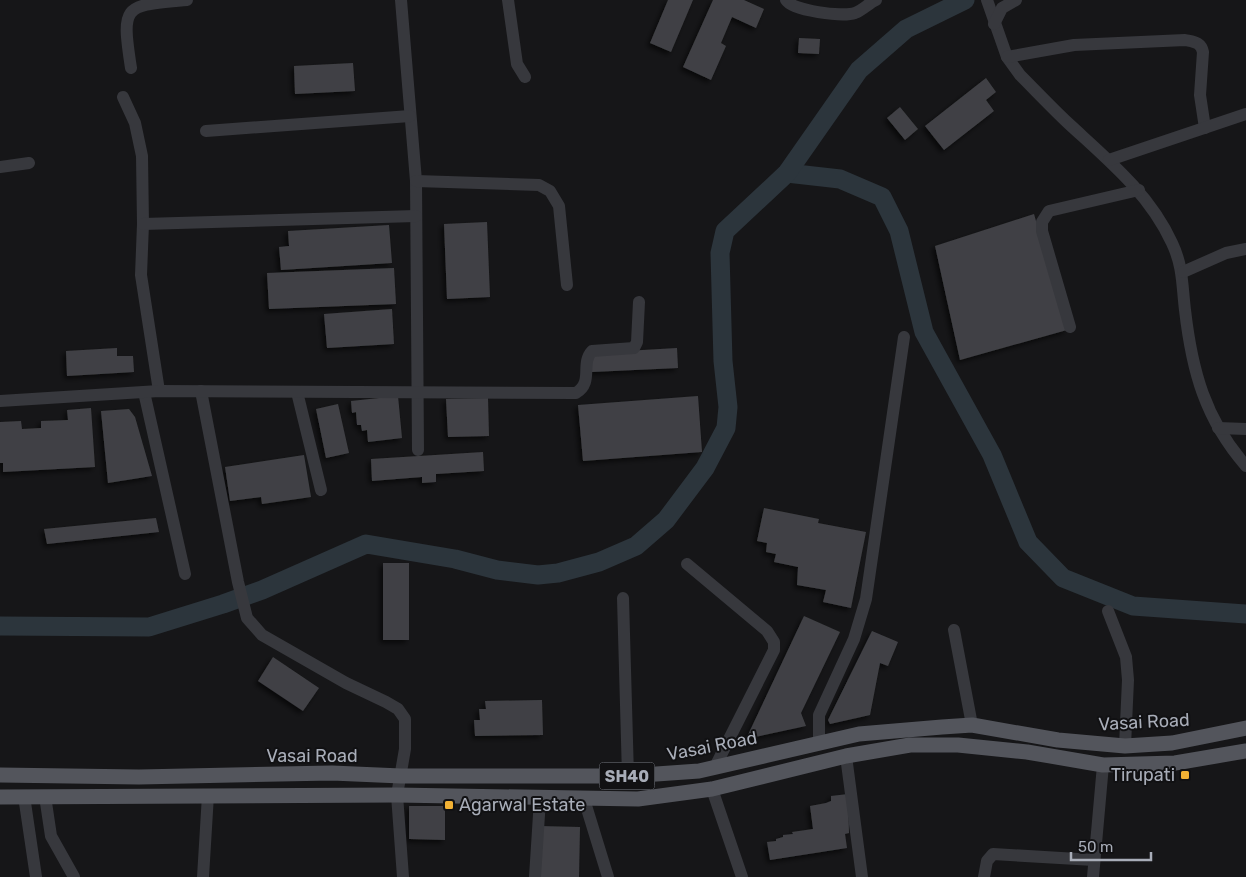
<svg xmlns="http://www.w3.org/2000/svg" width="1246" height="877" viewBox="0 0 1246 877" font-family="Rubik,sans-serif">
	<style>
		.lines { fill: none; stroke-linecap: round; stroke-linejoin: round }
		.river { stroke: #2c353c; stroke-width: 19 }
		.building { fill: #404145; filter: url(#shadow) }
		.minor { stroke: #37383d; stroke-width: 12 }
		.major { stroke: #53555c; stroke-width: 15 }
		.poi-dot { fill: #f2b134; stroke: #111113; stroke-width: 2 }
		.labels { text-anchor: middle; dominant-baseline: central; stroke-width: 4; stroke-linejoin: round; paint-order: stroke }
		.shield { fill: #111113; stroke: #7b7e86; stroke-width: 1 }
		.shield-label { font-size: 16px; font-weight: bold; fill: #a8adb8 }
		.street-label { font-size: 18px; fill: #a8adb8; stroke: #111113 }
		.poi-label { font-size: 18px; fill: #a8adb8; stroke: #111113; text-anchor: end }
	</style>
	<defs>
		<filter id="shadow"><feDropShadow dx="-3" dy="3" stdDeviation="2.5" flood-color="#0009"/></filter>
	</defs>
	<rect width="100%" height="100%" fill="#161618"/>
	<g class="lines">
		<g class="river">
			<path d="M 787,173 L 840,179 L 882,197 L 899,231 L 924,332 L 992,455 L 1028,542 L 1063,578 L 1133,606 L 1246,614"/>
			<path d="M 0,626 L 149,627 L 223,604 L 262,590 L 366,544 L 455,559 L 497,570 L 538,575 L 558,573 L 599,562 L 636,546 L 666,520 L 705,468 L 726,428 L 728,407 L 723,361 L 720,253 L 725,231 L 787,173 L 859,70 L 906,29 L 965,0"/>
		</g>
	</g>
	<g class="building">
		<path d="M 668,0 L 693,0 L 671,52 L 650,43 Z"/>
		<path d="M 713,0 L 744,0 L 764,9 L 756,28 L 732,17 L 721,43 L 726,46 L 711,80 L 683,67 Z"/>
		<path d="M 799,38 L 820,39 L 819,54 L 798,53 Z"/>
		<path d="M 353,63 L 355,91 L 295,94 L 294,66 Z"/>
		<path d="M 986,78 L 996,92 L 986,100 L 994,111 L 944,150 L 925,126 Z"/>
		<path d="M 900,107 L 918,129 L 905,140 L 887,118 Z"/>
		<path d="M 1034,214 L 1067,330 L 960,360 L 935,246 Z"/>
		<path d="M 487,222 L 490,297 L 447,299 L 444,224 Z"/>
		<path d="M 389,225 L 392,263 L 281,270 L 279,247 L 289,246 L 288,231 Z"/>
		<path d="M 394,268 L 396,304 L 269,309 L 267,273 Z"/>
		<path d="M 392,309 L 394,344 L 327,348 L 324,314 Z"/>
		<path d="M 117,348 L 117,356 L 133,356 L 134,372 L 67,376 L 66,351 Z"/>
		<path d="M 677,348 L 678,368 L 592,372 L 591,353 Z"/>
		<path d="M 398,396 L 402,438 L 368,442 L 367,430 L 362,431 L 361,425 L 357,425 L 356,412 L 352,413 L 351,401 Z"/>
		<path d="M 698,396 L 702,452 L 583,461 L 578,405 Z"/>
		<path d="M 488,398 L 489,436 L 448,437 L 446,399 Z"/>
		<path d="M 338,404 L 349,453 L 326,458 L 316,409 Z"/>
		<path d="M 91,408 L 95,467 L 3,472 L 3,463 L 0,463 L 0,422 L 21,421 L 22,429 L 41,428 L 41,421 L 68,420 L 67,410 Z"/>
		<path d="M 129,409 L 135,417 L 152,476 L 108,483 L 101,411 Z"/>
		<path d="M 483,452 L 484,471 L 436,474 L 436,482 L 422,483 L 422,477 L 372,481 L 371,459 Z"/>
		<path d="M 304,455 L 311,497 L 262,504 L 261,497 L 230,501 L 225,467 Z"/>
		<path d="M 764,508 L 819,519 L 818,523 L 866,532 L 851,608 L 823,602 L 826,590 L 797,585 L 798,567 L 774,562 L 776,554 L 766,552 L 767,543 L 757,541 Z"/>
		<path d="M 156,518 L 159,532 L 47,544 L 44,529 Z"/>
		<rect x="383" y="563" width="26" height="77"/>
		<path d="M 804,616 L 840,632 L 801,713 L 806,726 L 746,739 Z"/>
		<path d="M 872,631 L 898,642 L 888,666 L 880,663 L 870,715 L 830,724 L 828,720 Z"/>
		<path d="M 273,657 L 319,688 L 303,711 L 258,681 Z"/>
		<path d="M 542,700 L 543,735 L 475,736 L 474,720 L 480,720 L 479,709 L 486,709 L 485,701 Z"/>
		<path d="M 848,794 L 849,833 L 845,834 L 847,848 L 770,860 L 767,842 L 776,841 L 776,839 L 783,837 L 783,835 L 793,834 L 792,832 L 813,829 L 810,806 L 826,803 L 831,801 L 831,796 Z"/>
		<path d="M 409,806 L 445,806 L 445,840 L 409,839 Z"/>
		<path d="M 539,826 L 580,827 L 579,877 L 538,877 Z"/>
	</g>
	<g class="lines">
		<g class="minor">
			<path d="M 401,0 L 416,181 L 418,450"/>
			<path d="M 508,0 L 517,64 L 525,77"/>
			<path d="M 786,0 C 792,11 843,17 855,13 C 863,10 869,3 876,0"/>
			<path d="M 987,0 L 1007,57 L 1020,75 C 1036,91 1052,108 1068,123 C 1108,160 1149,193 1172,243 C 1183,266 1182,285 1185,310 C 1192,371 1205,419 1246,466"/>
			<path d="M 994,24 L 1002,8 L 1016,0"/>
			<path d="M 1007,57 L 1074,45 L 1185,40 C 1194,42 1201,42 1203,52 L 1200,95 L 1205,128"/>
			<path d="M 131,68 C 121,3 124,6 187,0"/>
			<path d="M 123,97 L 135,123 L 142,156 L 143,224 L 141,275 L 159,391"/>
			<path d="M 206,131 L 410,116"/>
			<path d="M 1109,160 L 1246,114"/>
			<path d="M 0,167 L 29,163"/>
			<path d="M 416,181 L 539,185 L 550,191 L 559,206 L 567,285"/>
			<path d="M 143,224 L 416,216"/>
			<path d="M 1183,272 L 1226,253 L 1246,249"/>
			<path d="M 1070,327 L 1042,231 L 1042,222 L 1049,211 L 1139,190"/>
			<path d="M 201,391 L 238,582 L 247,618 L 262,635 L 346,683 L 386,702 L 398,709 L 405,719 L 405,749 L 397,795 L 403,877"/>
			<path d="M 144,392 L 185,574"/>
			<path d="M 297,392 L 321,490"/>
			<path d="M 0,401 L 159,391 L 576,393 C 594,382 580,364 592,351 L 634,348 L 637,342 L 639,302"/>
			<path d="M 1218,428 L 1246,429"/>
			<path d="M 687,564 L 767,631 L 774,642 L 774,650 L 716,765"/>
			<path d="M 623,598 L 628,776"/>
			<path d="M 1108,611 L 1126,657 L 1128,680 L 1125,746"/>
			<path d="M 954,630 L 972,725"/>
			<path d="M 819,743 L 819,715 L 854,639 L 866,599 L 904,337"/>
			<path d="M 846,756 L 862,877"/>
			<path d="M 712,789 L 742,877"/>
			<path d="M 24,796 L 36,877"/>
			<path d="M 45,796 L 51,836 L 74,877"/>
			<path d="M 584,799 L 608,877"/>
			<path d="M 203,877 L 208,795"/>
			<path d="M 535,877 L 540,799"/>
			<path d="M 984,877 L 987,861 L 993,854 L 1094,860"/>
			<path d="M 1093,877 L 1103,765"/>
		</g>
		<g class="major">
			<path d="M 0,775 L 139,777 L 332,773 L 401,776 L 628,776 L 699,771 L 859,734 L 942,727 L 972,725 L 1058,740 L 1125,746 L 1172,743 L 1246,728"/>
			<path d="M 0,797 L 397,795 L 638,799 L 712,789 L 846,756 L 910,745 L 958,745 L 1027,752 L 1103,765 L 1175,763 L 1246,751"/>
		</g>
	</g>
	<g class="poi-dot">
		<rect x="1180" y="770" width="10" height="10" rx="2.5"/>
		<rect x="444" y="800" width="10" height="10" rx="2.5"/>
	</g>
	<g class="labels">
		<rect class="shield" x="599.5" y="762.5" width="55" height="27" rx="4"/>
		<g class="shield-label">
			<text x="627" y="776">SH40</text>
		</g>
		<g class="street-label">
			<text transform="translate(1144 722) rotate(-3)">Vasai Road</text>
			<text transform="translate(712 746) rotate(-11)">Vasai Road</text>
			<text x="312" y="756">Vasai Road</text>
		</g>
		<g class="poi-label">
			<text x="1175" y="775">Tirupati</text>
			<text x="459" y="805" text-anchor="start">Agarwal Estate</text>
		</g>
	</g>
	<path d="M1071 852v8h80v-8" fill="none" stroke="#a8adb8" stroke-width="2.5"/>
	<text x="1078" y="852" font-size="15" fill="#a8adb8" stroke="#111113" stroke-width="4" paint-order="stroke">50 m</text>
</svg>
